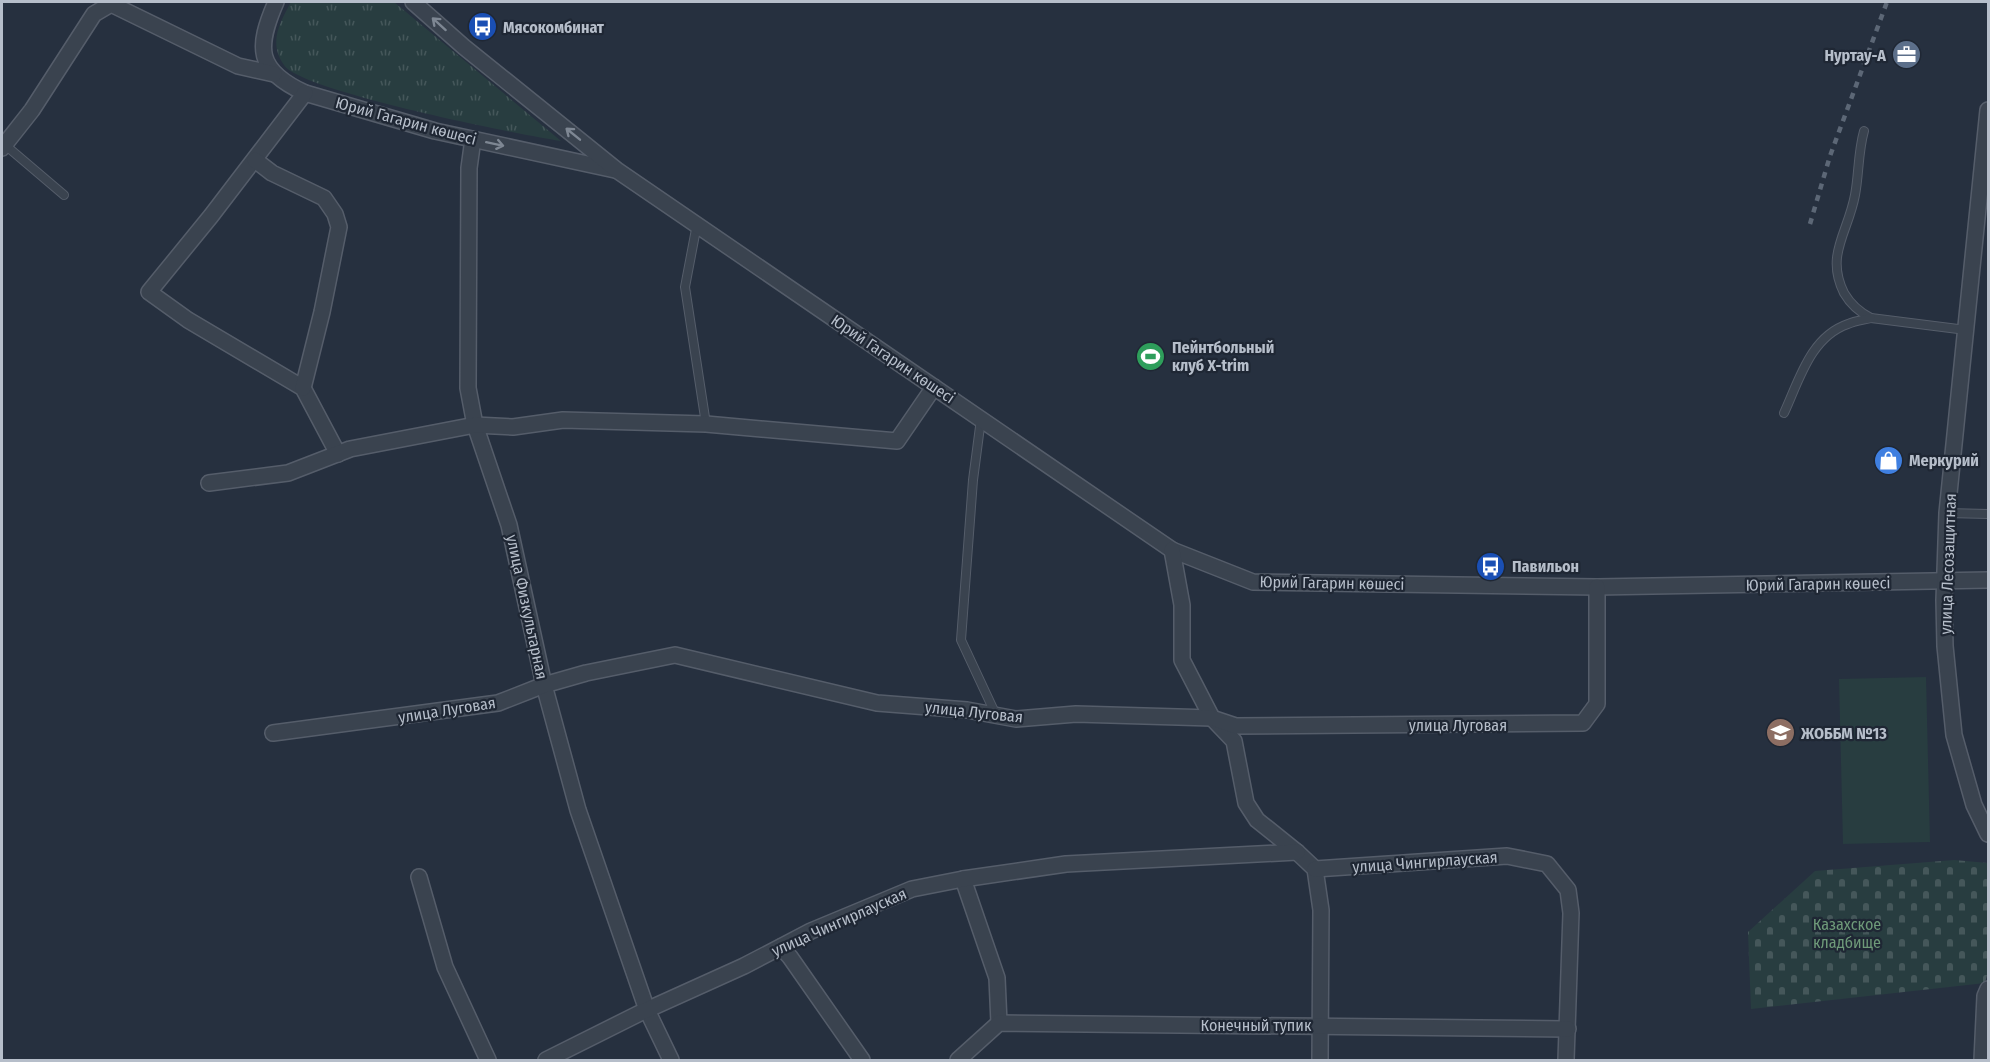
<svg xmlns="http://www.w3.org/2000/svg" width="1990" height="1062" viewBox="0 0 1990 1062" font-family="'Fira Sans Condensed',sans-serif">
	<style>
		.grass { fill: url(#grass-tufts) }
		.cemetery { fill: url(#cemetery-stones) }
		.pitch { fill: #283d40 }
		.lines { fill: none; stroke-linecap: round; stroke-linejoin: round }
		.lane-casing { stroke: #555d6a; stroke-width: 10 }
		.street-casing { stroke: #555d6a; stroke-width: 18 }
		.lane { stroke: #3a434f; stroke-width: 8 }
		.street { stroke: #3a434f; stroke-width: 15 }
		.rail { stroke: #5c6776; stroke-width: 4.5; stroke-dasharray: 6 6; stroke-linecap: butt }
		.oneway { stroke: #7e8793 }
		.labels { text-anchor: middle; dominant-baseline: central; stroke-width: 4.5; stroke-linejoin: round; paint-order: stroke }
		.poi-label { font-size: 16px; font-weight: bold; fill: #b6beca; stroke: #1f2734; text-anchor: start }
		.street-label { font-size: 16px; fill: #b6beca; stroke: #1f2734 }
		.park-label { font-size: 16px; fill: #6e9a79; stroke: #1f2734 }
	</style>
	<defs>
		<pattern id="grass-tufts" width="24" height="20" patternUnits="userSpaceOnUse" patternTransform="scale(1.5)"><rect width="24" height="20" fill="#283d40"/><path d="M3 7l-1-3M5 7V3M7 7l1-3M15 17l-1-3M17 17v-4M19 17l1-3" fill="none" stroke="#45575a"/></pattern>
		<pattern id="cemetery-stones" width="16" height="16" patternUnits="userSpaceOnUse" patternTransform="scale(1.5)"><rect width="16" height="16" fill="#283d40"/><path d="M2 7V4a2 2 0 0 1 4 0v3zM10 15v-3a2 2 0 0 1 4 0v3z" fill="#45575a"/></pattern>
	</defs>
	<rect width="100%" height="100%" fill="#26303f"/>
	<path class="grass" d="M 291,2 L 394,2 L 561,141 C 521,135 300,91 284,65 C 268,42 280,23 291,2 Z"/>
	<path class="cemetery" d="M 1954,860 L 1988,863 L 1988,971 L 1985,983 L 1751,1009 L 1748,932 L 1815,871 Z"/>
	<path class="pitch" d="M 1926,677 L 1930,842 L 1843,844 L 1839,679 Z"/>
	<g class="lines">
		<defs>
			<g id="lane">
				<path d="M 1864,131 C 1858,152 1859,174 1855,195 C 1848,233 1825,255 1844,293 C 1851,305 1859,312 1871,318 L 1966,330"/>
				<path d="M 4,144 L 64,195"/>
				<path d="M 697,224 L 685,287 L 706,424"/>
				<path d="M 1784,413 C 1799,381 1810,337 1848,324 C 1855,321 1863,320 1871,318"/>
				<path d="M 981,419 L 973,480 L 961,640 L 996,715"/>
				<path d="M 1947,513 L 1988,514"/>
			</g>
			<g id="street">
				<path d="M 276,2 C 256,48 256,70 305,93 L 435,131 L 615,170"/>
				<path d="M 413,2 L 464,47 L 618,171 L 1172,550 L 1253,582 L 1597,587 L 1988,580"/>
				<path d="M 305,93 L 211,216 L 149,292 L 188,320 L 303,388 L 338,454"/>
				<path d="M 1988,110 L 1947,513 L 1944,600 L 1945,646 L 1954,735 L 1974,805 L 1988,834"/>
				<path d="M 473,139 L 469,168 L 468,388 L 475,425 L 509,525 L 544,685 L 578,810 L 647,1010 L 671,1060"/>
				<path d="M 2,148 L 32,110 L 94,14 L 111,4 L 238,66 L 274,74"/>
				<path d="M 255,160 L 272,173 L 324,198 L 335,214 L 339,227 L 322,312 L 303,388"/>
				<path d="M 209,483 L 288,473 L 350,449 L 475,425 L 513,427 L 563,420 L 706,424 L 897,441 L 934,387"/>
				<path d="M 1172,550 L 1182,605 L 1182,660 L 1212,718 L 1234,741 L 1246,803 L 1257,820 L 1297,852 L 1315,869 L 1321,910 L 1320,1060"/>
				<path d="M 273,733 L 498,703 L 544,685 L 586,673 L 675,655 L 877,703 L 967,710 L 1016,719 L 1076,714 L 1212,718 L 1236,726 L 1583,723 L 1597,704 L 1597,587"/>
				<path d="M 1315,869 L 1507,856 L 1547,864 L 1568,890 L 1571,913 L 1566,1060"/>
				<path d="M 419,877 L 445,967 L 488,1060"/>
				<path d="M 963,879 L 997,978 L 999,1023"/>
				<path d="M 781,947 L 790,957 L 862,1060"/>
				<path d="M 546,1060 L 640,1013 L 744,966 L 811,931 L 912,889 L 963,879 L 1066,864 L 1297,852"/>
				<path d="M 958,1060 L 999,1023 L 1568,1029"/>
				<path d="M 1982,1060 L 1985,996 L 1988,989"/>
			</g>
		</defs>
		<use href="#lane" class="lane-casing"/>
		<use href="#street" class="street-casing"/>
		<use href="#lane" class="lane"/>
		<use href="#street" class="street"/>
		<path class="rail" d="M 1810,224 L 1830,156 L 1887,2"/>
	</g>
	<defs><path id="oneway-shaft" d="M-6 0H5M1.5-3L5.5 0L1.5 3" fill="none" stroke-width="1.6" stroke-linecap="round" stroke-linejoin="round" transform="scale(1.5)"/></defs>
	<g class="oneway">
		<use href="#oneway-shaft" transform="translate(439 24) rotate(-138)"/>
		<use href="#oneway-shaft" transform="translate(573 134) rotate(-141)"/>
		<use href="#oneway-shaft" transform="translate(495 144) rotate(12)"/>
	</g>
	<defs>
		<symbol id="bus-disc" viewBox="-11 -11 22 22"><circle r="9.5" fill="#1a4fb4" stroke="#1f2734"/><path d="M-5-6H5V4H4V6H2V4H-2V6H-4V4H-5ZM-3.5-4V0h7V-4ZM-3.5 1.2v1.5H-2V1.2ZM2 1.2v1.5H3.5V1.2Z" fill="#fff"/></symbol>
		<symbol id="office-disc" viewBox="-11 -11 22 22"><circle r="9.5" fill="#5c6f8a" stroke="#1f2734"/><path d="M-6-3h4V-5.5h4V-3h4V5H-6ZM-1-4.5V-3h2v-1.5ZM-6 0V1H6V0Z" fill="#fff"/></symbol>
		<symbol id="stadium-disc" viewBox="-11 -11 22 22"><circle r="9.5" fill="#2e9e5b" stroke="#1f2734"/><path d="M0-5a6.5 5 0 1 0 0 10a6.5 5 0 1 0 0-10ZM-3.5-1.8h7v3.6h-7Z" fill="#fff"/></symbol>
		<symbol id="shop-disc" viewBox="-11 -11 22 22"><circle r="9.5" fill="#3f7fe0" stroke="#1f2734"/><path d="M-5-2.5h2.3a2.7 3.5 0 0 1 5.4 0H5L5.5 6h-11ZM-1.5-2.5h3a1.5 2.3 0 0 0-3 0Z" fill="#fff"/></symbol>
		<symbol id="school-disc" viewBox="-11 -11 22 22"><circle r="9.5" fill="#8d6e63" stroke="#1f2734"/><path d="M0-5L7-2L0 1L-7-2ZM-4 1L0 2.5L4 1V4Q0 6-4 4Z" fill="#fff"/></symbol>
	</defs>
	<g fill-rule="evenodd">
		<use href="#bus-disc" x="466" y="10" width="33" height="33"/>
		<use href="#office-disc" x="1890" y="38" width="33" height="33"/>
		<use href="#stadium-disc" x="1134" y="340" width="33" height="33"/>
		<use href="#shop-disc" x="1872" y="444" width="33" height="33"/>
		<use href="#bus-disc" x="1474" y="550" width="33" height="33"/>
		<use href="#school-disc" x="1764" y="716" width="33" height="33"/>
	</g>
	<g class="labels">
		<g class="poi-label">
			<text x="503" y="27">Мясокомбинат</text>
			<text x="1886" y="55" text-anchor="end">Нуртау-А</text>
			<text x="1172" y="347">Пейнтбольный<tspan x="1172" dy="18">клуб X-trim</tspan></text>
			<text x="1909" y="460">Меркурий</text>
			<text x="1512" y="566">Павильон</text>
			<text x="1801" y="733">ЖОББМ №13</text>
		</g>
		<g class="street-label">
			<text transform="translate(406 121) rotate(15)">Юрий Гагарин көшесі</text>
			<text transform="translate(893 359) rotate(34)">Юрий Гагарин көшесі</text>
			<text transform="translate(1948 564) rotate(-88)">улица Лесозащитная</text>
			<text transform="translate(1332 583) rotate(1)">Юрий Гагарин көшесі</text>
			<text transform="translate(1818 584) rotate(-1)">Юрий Гагарин көшесі</text>
			<text transform="translate(527 607) rotate(78)">улица Физкультарная</text>
			<text transform="translate(447 710) rotate(-9)">улица Луговая</text>
			<text transform="translate(974 712) rotate(6)">улица Луговая</text>
			<text x="1458" y="725">улица Луговая</text>
			<text transform="translate(1425 862) rotate(-4)">улица Чингирлауская</text>
			<text transform="translate(839 922) rotate(-24)">улица Чингирлауская</text>
			<text x="1256" y="1025">Конечный тупик</text>
		</g>
		<g class="park-label">
			<text x="1847" y="924">Казахское<tspan x="1847" dy="18">кладбище</tspan></text>
		</g>
	</g>
	<rect width="1990" height="1062" fill="none" stroke="#b6beca" stroke-width="6"/>
</svg>
